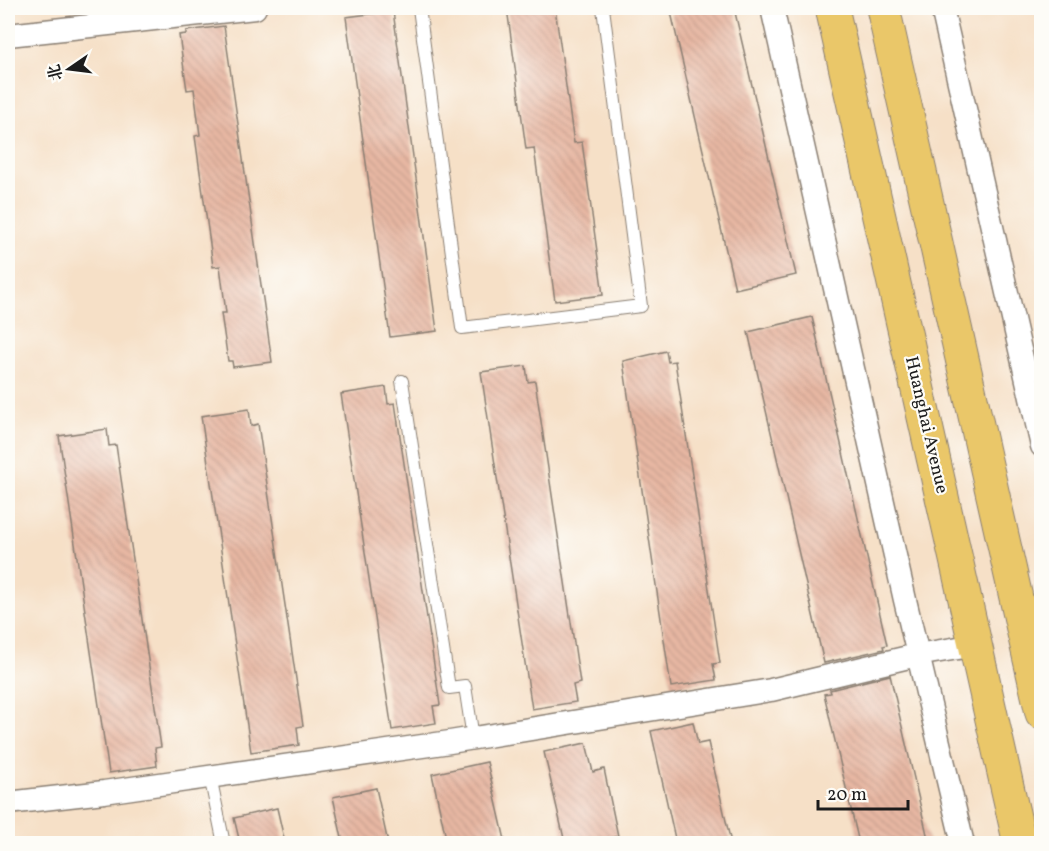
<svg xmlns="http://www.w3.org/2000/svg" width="1049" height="851" viewBox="0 0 1049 851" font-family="Vollkorn,'Noto Serif SC',serif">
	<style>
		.building { fill: url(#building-back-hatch) }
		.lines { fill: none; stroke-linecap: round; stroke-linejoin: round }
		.service-casing { stroke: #897e72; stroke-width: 14 }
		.minor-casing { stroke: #897e72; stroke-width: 25 }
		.primary-casing { stroke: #897e72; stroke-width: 35 }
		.service { stroke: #fff; stroke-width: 12 }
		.minor { stroke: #fff; stroke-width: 22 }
		.primary { stroke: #eac769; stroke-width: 33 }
		.labels { text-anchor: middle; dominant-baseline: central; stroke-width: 4.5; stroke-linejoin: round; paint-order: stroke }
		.street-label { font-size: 18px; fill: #1c1c1c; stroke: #fdfcf7 }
	</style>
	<defs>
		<pattern id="building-back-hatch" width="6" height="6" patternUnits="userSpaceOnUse" patternTransform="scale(1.5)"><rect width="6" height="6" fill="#e7b7a3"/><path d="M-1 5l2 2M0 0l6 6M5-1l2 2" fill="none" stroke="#c69d8c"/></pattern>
	</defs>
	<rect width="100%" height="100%" fill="#fdfcf7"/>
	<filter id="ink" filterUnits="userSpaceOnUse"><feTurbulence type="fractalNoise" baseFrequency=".0167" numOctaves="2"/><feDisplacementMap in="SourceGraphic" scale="12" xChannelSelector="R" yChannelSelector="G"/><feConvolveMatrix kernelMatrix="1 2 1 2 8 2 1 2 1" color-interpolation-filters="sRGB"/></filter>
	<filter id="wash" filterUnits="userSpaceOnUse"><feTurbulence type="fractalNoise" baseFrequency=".008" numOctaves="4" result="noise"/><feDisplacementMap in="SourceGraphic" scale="24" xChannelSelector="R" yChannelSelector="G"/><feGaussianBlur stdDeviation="1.35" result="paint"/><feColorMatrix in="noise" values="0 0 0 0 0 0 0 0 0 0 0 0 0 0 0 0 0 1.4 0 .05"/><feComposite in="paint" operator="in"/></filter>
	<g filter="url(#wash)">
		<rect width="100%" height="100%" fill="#f6e0c7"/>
		<g id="blocks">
			<g class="building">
				<path d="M 507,8 L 555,8 L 574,143 L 582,142 L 603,295 L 555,301 L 534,148 L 526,149 Z"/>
				<path d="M 670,8 L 734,8 L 796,275 L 735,289 Z"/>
				<path d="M 393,11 L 437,331 L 390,337 L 346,17 Z"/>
				<path d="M 224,26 L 272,362 L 233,367 L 232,361 L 228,361 L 221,313 L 226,313 L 220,266 L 213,267 L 210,244 L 195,136 L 200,135 L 194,89 L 187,90 L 179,35 L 186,34 L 186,31 Z"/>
				<path d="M 812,317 L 887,645 L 883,646 L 884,649 L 824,663 L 748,332 Z"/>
				<path d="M 666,351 L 668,362 L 675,361 L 720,663 L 713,664 L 716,680 L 671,687 L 623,361 Z"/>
				<path d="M 526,366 L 528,382 L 535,381 L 580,683 L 573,685 L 576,702 L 532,709 L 481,372 Z"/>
				<path d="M 386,387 L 388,404 L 395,403 L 440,705 L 433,706 L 436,723 L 392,730 L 341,394 Z"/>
				<path d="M 249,409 L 251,426 L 258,424 L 303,726 L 297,727 L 299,745 L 251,752 L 201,416 Z"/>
				<path d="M 107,429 L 109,446 L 116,445 L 161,747 L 155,748 L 157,766 L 109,773 L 59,436 Z"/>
				<path d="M 890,675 L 929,843 L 859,843 L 824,694 L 831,693 L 830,690 Z"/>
				<path d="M 693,722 L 698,744 L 708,742 L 731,843 L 676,843 L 651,731 Z"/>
				<path d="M 586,743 L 593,772 L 604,769 L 615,822 L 618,836 L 607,839 L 608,843 L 565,843 L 544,752 Z"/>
				<path d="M 487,762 L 505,840 L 489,843 L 447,843 L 432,774 Z"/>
				<path d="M 376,788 L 388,843 L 343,843 L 333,797 Z"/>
				<path d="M 277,808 L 285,843 L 240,843 L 234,818 Z"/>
			</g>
		</g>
	</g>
	<g filter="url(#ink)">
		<use href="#blocks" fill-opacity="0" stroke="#897e72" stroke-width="1.5"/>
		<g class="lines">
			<defs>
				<g id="service">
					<path d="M 419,8 L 462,328 L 641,306 L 603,8"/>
					<path d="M 402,381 L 449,688 L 465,686 L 473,738"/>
					<path d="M 210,776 L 224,844"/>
				</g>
				<g id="minor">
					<path d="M 772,8 L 905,600 L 963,844"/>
					<path d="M 942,8 L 1042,446"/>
					<path d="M 8,35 L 255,8"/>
					<path d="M 8,803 L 104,792 L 450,742 L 771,690 L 917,655 L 976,645"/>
				</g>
				<g id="primary">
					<path d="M 832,8 L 1020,844"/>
					<path d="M 883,8 L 1042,713"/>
				</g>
			</defs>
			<use href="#service" class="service-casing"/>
			<use href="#minor" class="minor-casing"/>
			<use href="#primary" class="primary-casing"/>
			<use href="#service" class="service"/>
			<use href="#minor" class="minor"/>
			<use href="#primary" class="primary"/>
		</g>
	</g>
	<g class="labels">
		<g class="street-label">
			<text transform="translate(926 425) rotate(77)">Huanghai Avenue</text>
		</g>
	</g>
	<rect width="1049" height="851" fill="none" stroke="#fdfcf7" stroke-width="30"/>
	<g transform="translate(69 69) rotate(256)" stroke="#fdfcf7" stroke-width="4.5" paint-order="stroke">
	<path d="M0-4.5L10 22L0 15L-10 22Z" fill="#1c1c1c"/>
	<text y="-9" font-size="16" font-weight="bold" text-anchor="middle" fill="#1c1c1c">北</text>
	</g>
	<path d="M818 800v9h90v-9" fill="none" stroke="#1c1c1c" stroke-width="3"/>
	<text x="827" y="800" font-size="18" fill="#1c1c1c" stroke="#fdfcf7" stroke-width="4.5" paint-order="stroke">20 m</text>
</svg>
